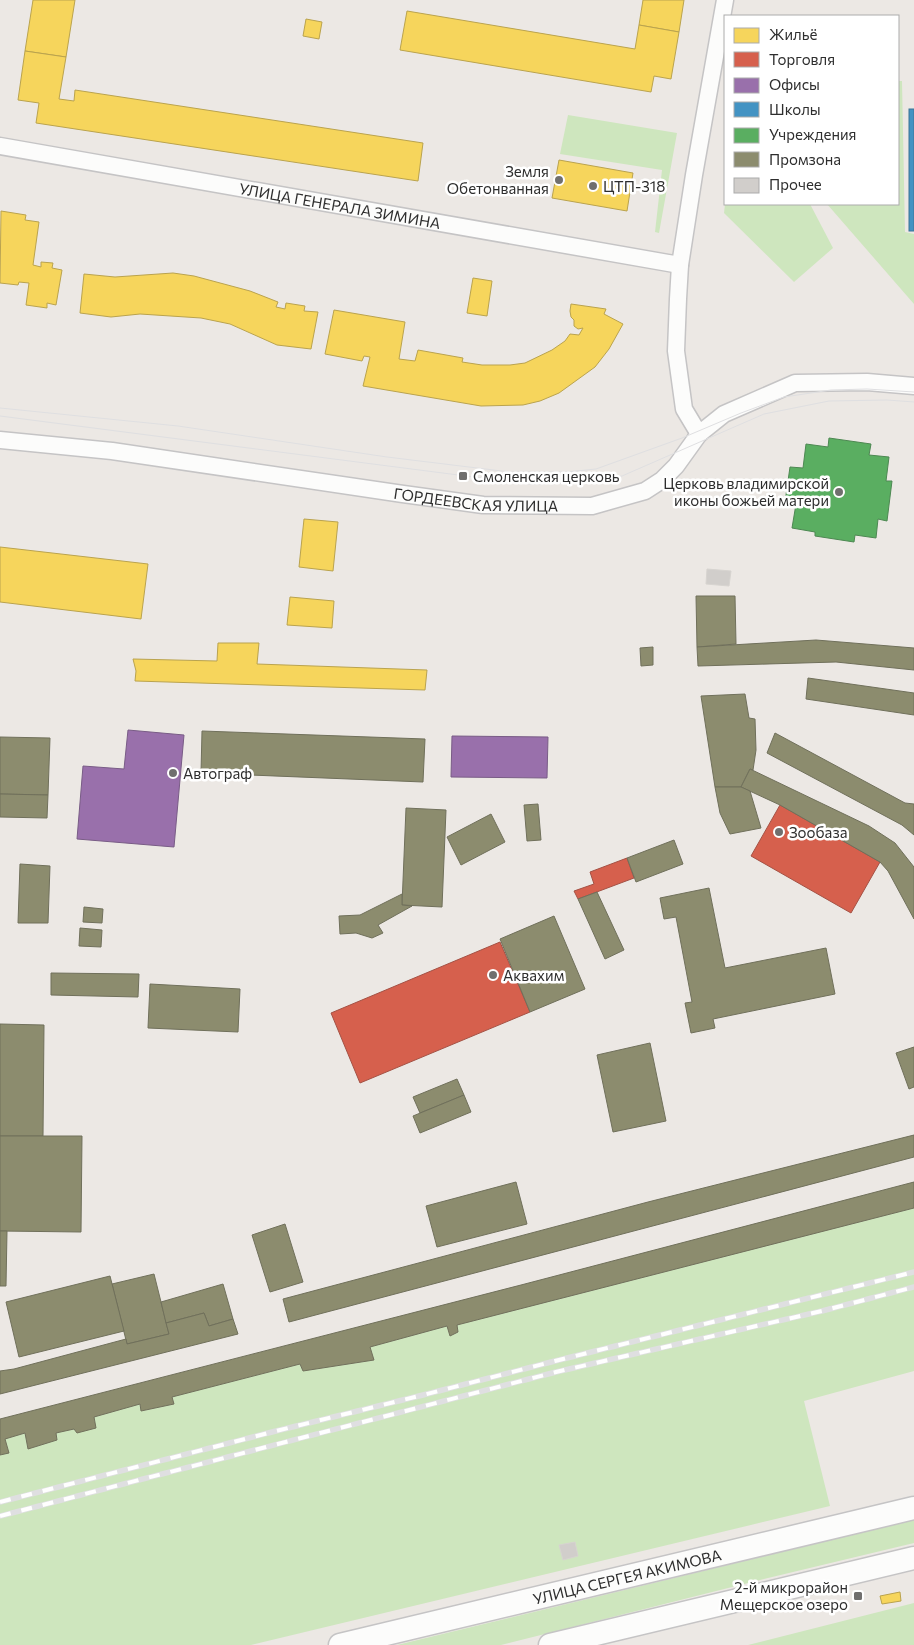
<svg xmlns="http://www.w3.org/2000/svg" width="914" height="1645" viewBox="0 0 914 1645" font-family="Commissioner,sans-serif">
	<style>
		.green { fill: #cee6be }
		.homes { fill: #f6d55c; stroke: #baa34e }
		.shops { fill: #d6604d; stroke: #a45144 }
		.offices { fill: #9970ab; stroke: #795c86 }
		.schools { fill: #4393c3; stroke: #3d7596 }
		.public { fill: #5aae61; stroke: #4d8852 }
		.industry { fill: #8c8c6e; stroke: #70705b }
		.building { fill: #d1cecb; stroke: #d7d4d0 }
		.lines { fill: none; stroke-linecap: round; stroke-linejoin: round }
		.street-casing { stroke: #c5c4c5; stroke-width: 19 }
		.secondary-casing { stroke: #c5c4c5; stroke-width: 25 }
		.street { stroke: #fcfcfb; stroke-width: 16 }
		.secondary { stroke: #fcfcfb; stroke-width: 22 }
		.tram { stroke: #dfdfe1; stroke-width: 1 }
		.rail-casing { stroke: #dfdfe1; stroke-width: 5.5 }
		.rail { stroke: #fff; stroke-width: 4; stroke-dasharray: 11; stroke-linecap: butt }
		.poi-dot { fill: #706f6e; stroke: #fff; stroke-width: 2 }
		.labels { text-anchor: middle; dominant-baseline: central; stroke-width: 5; stroke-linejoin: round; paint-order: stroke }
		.poi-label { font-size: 15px; fill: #2e2e2e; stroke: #fff; text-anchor: start }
		.street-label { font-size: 15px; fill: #2e2e2e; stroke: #fff }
	</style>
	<rect width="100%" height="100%" fill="#ece8e4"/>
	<g class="green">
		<path d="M 898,81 L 902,81 L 905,232 L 914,234 L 914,304 L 827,204 L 898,204 Z"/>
		<path d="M 568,115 L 677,133 L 659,233 L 655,232 L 662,170 L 560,154 Z"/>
		<path d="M 725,204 L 810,204 L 833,248 L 794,282 L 724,213 Z"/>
		<path d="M 914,1208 L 914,1371 L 804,1401 L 830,1506 L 251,1645 L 0,1645 L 0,1455 L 9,1452 L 5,1439 L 25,1433 L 28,1449 L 57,1440 L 56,1433 L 74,1429 L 77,1433 L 95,1428 L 94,1417 L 140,1404 L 142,1411 L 174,1404 L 172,1397 L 300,1364 L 303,1371 L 374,1360 L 370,1347 L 447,1326 L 450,1336 L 458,1332 L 457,1325 Z"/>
		<path d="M 914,1520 L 914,1543 L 768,1578 L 501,1645 L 397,1645 Z"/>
		<path d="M 914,1603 L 914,1645 L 748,1645 Z"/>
	</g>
	<g class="homes">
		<path d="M 33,0 L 75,0 L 66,57 L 25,51 Z"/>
		<path d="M 643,0 L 684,0 L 679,32 L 639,25 Z"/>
		<path d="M 407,11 L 635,49 L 639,25 L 679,32 L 671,79 L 654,76 L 651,92 L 400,50 Z"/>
		<path d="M 306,19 L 322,22 L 319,39 L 303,36 Z"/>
		<path d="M 25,51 L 66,57 L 59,99 L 74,101 L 75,90 L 423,143 L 418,181 L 36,123 L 39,103 L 18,100 Z"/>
		<path d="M 559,160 L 633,173 L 627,211 L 552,198 Z"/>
		<path d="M 1,211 L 26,215 L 25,220 L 39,222 L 33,265 L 41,267 L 41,262 L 53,263 L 52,268 L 62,270 L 56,305 L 47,303 L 47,308 L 26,305 L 29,283 L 19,282 L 18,285 L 0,283 Z"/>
		<path d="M 173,273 L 194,276 L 250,291 L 278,302 L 276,307 L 285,309 L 286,303 L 305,306 L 304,311 L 318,312 L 311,349 L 277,345 L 230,324 L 201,318 L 140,314 L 111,317 L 80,313 L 84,274 L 115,277 Z"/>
		<path d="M 473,278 L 492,281 L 487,316 L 467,313 Z"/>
		<path d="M 571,304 L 606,309 L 604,314 L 623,324 L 609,349 L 595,367 L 559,393 L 540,401 L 523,405 L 481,406 L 363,386 L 370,357 L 364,356 L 362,361 L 325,354 L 334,310 L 405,322 L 399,359 L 415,361 L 418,350 L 463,358 L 462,362 L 482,365 L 510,365 L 525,363 L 552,350 L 565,341 L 570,334 L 579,335 L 583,328 L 578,329 L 574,326 L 574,320 L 571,317 L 570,311 Z"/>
		<path d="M 304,519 L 338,522 L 333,571 L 299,567 Z"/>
		<path d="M 0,547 L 148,564 L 141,619 L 0,602 Z"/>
		<path d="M 290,597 L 334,601 L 332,628 L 287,625 Z"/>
		<path d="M 218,643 L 259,643 L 257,664 L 427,670 L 425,690 L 135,681 L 136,671 L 133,659 L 217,661 Z"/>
		<path d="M 900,1592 L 901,1601 L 882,1604 L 880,1596 Z"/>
	</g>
	<g class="shops">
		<path d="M 780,805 L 880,862 L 851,913 L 751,856 Z"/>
		<path d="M 627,858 L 634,878 L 578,899 L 574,891 L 594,884 L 590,872 Z"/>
		<path d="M 500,942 L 530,1012 L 360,1083 L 331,1013 Z"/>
	</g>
	<g class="offices">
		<path d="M 128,730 L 184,735 L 174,847 L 77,839 L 83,766 L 124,769 Z"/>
		<path d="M 452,736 L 548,737 L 547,778 L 451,777 Z"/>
	</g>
	<rect class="schools" x="909" y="109" width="5" height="122"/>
	<path class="public" d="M 829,438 L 871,444 L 869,455 L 889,457 L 886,481 L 892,481 L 887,521 L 878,519 L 876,538 L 855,535 L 854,542 L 815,536 L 815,532 L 792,528 L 796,504 L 785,502 L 790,467 L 803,468 L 806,444 L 828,447 Z"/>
	<g class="industry">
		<path d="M 696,596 L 735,596 L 736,644 L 697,647 Z"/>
		<path d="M 816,640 L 914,648 L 914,670 L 836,662 L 698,666 L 697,647 Z"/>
		<path d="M 653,647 L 653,665 L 641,666 L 640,648 Z"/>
		<path d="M 808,678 L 914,693 L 914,715 L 806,699 Z"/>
		<path d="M 745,694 L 749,718 L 755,719 L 756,750 L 753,770 L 750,769 L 741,787 L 715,787 L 701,696 Z"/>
		<path d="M 202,731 L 425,739 L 423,782 L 201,773 Z"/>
		<path d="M 775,733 L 905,803 L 914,804 L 914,835 L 902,825 L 767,753 Z"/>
		<path d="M 0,737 L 50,738 L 48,795 L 0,794 Z"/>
		<path d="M 750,769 L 869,826 L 895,843 L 914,867 L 914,919 L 888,871 L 880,862 L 780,805 L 741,787 Z"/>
		<path d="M 715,787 L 741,787 L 750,791 L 761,828 L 730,834 L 720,813 Z"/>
		<path d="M 0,794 L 48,795 L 47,818 L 0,817 Z"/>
		<path d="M 538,804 L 541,840 L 527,841 L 524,805 Z"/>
		<path d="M 406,808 L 446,810 L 442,907 L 402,905 Z"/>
		<path d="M 491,814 L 505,842 L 461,865 L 447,837 Z"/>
		<path d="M 674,840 L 683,864 L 636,882 L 627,858 Z"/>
		<path d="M 20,864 L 50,866 L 48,923 L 18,923 Z"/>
		<path d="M 709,888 L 725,968 L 826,948 L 835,994 L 713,1019 L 715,1028 L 691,1033 L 685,1003 L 692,1002 L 676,917 L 664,919 L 660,898 Z"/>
		<path d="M 597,892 L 624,950 L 605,959 L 578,899 Z"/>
		<path d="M 402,894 L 402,905 L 412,906 L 378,925 L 383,933 L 372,938 L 356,933 L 340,934 L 339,916 L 360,915 Z"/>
		<path d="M 84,907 L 103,909 L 102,923 L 83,922 Z"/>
		<path d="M 554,916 L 585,989 L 530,1012 L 500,939 Z"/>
		<path d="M 80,928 L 102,930 L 101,947 L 79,946 Z"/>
		<path d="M 51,973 L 139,974 L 138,997 L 51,995 Z"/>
		<path d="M 150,984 L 240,989 L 238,1032 L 148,1028 Z"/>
		<path d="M 0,1024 L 44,1025 L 43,1136 L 0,1136 Z"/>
		<path d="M 650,1043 L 666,1121 L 613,1132 L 597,1055 Z"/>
		<path d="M 914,1047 L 914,1087 L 909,1089 L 896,1053 Z"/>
		<path d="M 457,1079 L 464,1095 L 420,1113 L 413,1097 Z"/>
		<path d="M 464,1095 L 471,1112 L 420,1133 L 413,1116 Z"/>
		<path d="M 914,1135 L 914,1157 L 289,1322 L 283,1299 L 648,1202 Z"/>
		<path d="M 0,1136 L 82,1136 L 81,1232 L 0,1231 Z"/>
		<path d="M 516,1182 L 527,1224 L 437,1247 L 426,1206 Z"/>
		<path d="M 914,1182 L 914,1208 L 457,1325 L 458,1332 L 450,1336 L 447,1326 L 370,1347 L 374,1360 L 303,1371 L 300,1364 L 172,1397 L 174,1404 L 141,1411 L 140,1404 L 94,1417 L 96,1428 L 77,1433 L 74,1429 L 56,1433 L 57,1440 L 28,1449 L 25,1433 L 5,1439 L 9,1453 L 0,1455 L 0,1419 L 521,1285 Z"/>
		<path d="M 285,1224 L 303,1282 L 270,1292 L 252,1235 Z"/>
		<path d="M 0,1231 L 7,1231 L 6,1286 L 0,1286 Z"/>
		<path d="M 154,1274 L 169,1334 L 127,1344 L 112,1284 Z"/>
		<path d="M 110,1276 L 124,1331 L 19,1357 L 6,1302 Z"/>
		<path d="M 223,1284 L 233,1319 L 209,1326 L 204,1313 L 166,1323 L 161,1302 Z"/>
		<path d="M 204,1313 L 209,1326 L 233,1319 L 238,1334 L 0,1394 L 0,1371 L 14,1369 L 126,1339 L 127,1344 L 169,1334 L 166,1323 Z"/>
	</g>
	<g class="building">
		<path d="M 707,569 L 731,571 L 729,586 L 706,584 Z"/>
		<path d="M 575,1542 L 578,1556 L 563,1560 L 559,1545 Z"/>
	</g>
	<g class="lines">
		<defs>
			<g id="street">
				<path id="s1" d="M 0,146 L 680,265"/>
				<path d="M 699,434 L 684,409 L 676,351 L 678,299 L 680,265 L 694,175 L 725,0"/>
				<path id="s2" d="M 0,440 L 112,451 L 403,494 L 483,505 L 592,506 L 645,491 L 662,480 L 676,466 L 699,434 L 724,414 L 795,383 L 867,382 L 914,386"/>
			</g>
			<g id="secondary">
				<path id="s3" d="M 340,1645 L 914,1508"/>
				<path d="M 550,1645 L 914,1558"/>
			</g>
		</defs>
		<use href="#street" class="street-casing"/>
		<use href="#secondary" class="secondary-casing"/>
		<use href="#street" class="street"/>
		<use href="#secondary" class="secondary"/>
		<g class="tram">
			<path d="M 0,408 L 178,426 L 387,457 L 510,472 L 567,472 L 596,469 L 682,438 L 741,413 L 784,397 L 831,390 L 867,389 L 914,392"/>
			<path d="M 0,416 L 528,484 L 583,483 L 622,476 L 764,414 L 829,401 L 887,400 L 914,402"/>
		</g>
		<defs>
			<g id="rail">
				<path d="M 0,1502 L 276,1431 L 423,1395 L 555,1361 L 914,1272"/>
				<path d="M 0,1516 L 556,1372 L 822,1311 L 914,1287"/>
			</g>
		</defs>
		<use href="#rail" class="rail-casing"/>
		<use href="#rail" class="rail"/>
	</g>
	<g class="poi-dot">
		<circle cx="559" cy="180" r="5"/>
		<circle cx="593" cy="186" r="5"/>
		<rect x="458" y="471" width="10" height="10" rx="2.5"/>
		<circle cx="839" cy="492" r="5"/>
		<circle cx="173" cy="773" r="5"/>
		<circle cx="779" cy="832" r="5"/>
		<circle cx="493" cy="975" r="5"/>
		<rect x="853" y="1591" width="10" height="10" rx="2.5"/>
	</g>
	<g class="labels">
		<g class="poi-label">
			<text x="549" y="171" text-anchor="end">Земля<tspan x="549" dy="17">Обетонванная</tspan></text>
			<text x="603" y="186">ЦТП-318</text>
			<text x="473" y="476">Смоленская церковь</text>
			<text x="829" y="483" text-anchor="end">Церковь владимирской<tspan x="829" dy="17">иконы божьей матери</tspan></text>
			<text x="183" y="773">Автограф</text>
			<text x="789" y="832">Зообаза</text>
			<text x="503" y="975">Аквахим</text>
			<text x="848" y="1587" text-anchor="end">2-й микрорайон<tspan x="848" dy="17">Мещерское озеро</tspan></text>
		</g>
		<g class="street-label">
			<text stroke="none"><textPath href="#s1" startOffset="345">УЛИЦА ГЕНЕРАЛА ЗИМИНА</textPath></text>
			<text stroke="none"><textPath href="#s2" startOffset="480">ГОРДЕЕВСКАЯ УЛИЦА</textPath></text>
			<text stroke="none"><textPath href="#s3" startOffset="295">УЛИЦА СЕРГЕЯ АКИМОВА</textPath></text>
		</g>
	</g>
	<rect x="724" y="15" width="175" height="190" fill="#ffffff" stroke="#ababab"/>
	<rect x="734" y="28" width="25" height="15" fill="#f6d55c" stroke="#ababab"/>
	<text x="769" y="40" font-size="15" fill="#2e2e2e">Жильё</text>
	<rect x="734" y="52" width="25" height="15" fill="#d6604d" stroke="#ababab"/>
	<text x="769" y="65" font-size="15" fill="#2e2e2e">Торговля</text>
	<rect x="734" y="78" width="25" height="15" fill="#9970ab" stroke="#ababab"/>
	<text x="769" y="90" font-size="15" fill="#2e2e2e">Офисы</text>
	<rect x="734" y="102" width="25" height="15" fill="#4393c3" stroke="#ababab"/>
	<text x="769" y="115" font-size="15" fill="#2e2e2e">Школы</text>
	<rect x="734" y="128" width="25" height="15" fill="#5aae61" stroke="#ababab"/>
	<text x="769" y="140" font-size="15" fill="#2e2e2e">Учреждения</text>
	<rect x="734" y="152" width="25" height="15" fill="#8c8c6e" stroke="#ababab"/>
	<text x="769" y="165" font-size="15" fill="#2e2e2e">Промзона</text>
	<rect x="734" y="178" width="25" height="15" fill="#d1cecb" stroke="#ababab"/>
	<text x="769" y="190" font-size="15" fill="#2e2e2e">Прочее</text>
</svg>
